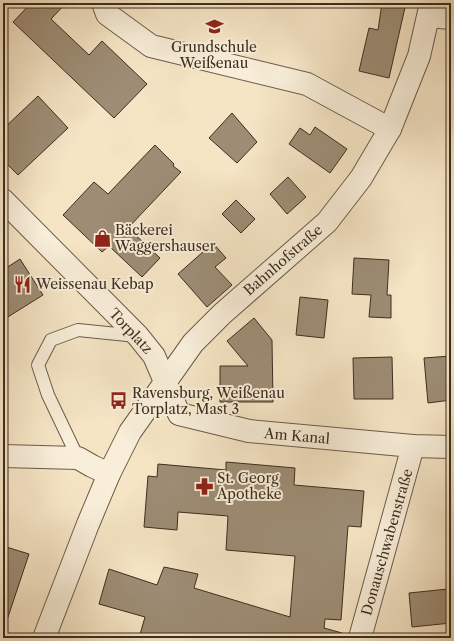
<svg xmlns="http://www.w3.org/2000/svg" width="454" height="641" viewBox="0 0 454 641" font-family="'Libre Caslon Text',serif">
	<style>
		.building { fill: #9d8d75; stroke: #3e2d1f }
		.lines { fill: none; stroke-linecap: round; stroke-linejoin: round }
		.service-casing { stroke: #6c5b48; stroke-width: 14 }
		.minor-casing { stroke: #6c5b48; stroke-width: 24 }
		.service { stroke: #f8eed9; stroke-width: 12 }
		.minor { stroke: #f8eed9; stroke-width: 22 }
		.labels { text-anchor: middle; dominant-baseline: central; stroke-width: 4; stroke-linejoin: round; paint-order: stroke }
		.poi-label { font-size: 14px; fill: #3e2d1f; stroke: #f8eed9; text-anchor: start }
		.street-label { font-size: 14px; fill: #3e2d1f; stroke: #f8eed9 }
	</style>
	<rect width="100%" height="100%" fill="#f5e5c5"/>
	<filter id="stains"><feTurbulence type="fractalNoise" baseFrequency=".005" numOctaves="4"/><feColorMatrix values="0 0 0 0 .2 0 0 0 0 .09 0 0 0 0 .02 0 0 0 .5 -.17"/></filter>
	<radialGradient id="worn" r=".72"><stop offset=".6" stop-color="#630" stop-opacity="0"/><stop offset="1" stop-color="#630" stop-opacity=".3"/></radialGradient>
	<g class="building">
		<path d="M 31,3 L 66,3 L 51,19 L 89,55 L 102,41 L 147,84 L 114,118 L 13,22 Z"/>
		<path d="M 382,3 L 406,3 L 389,78 L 359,71 L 369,28 L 378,30 Z"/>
		<path d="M 38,96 L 68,128 L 18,175 L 3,160 L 3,129 Z"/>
		<path d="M 232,113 L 257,142 L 237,163 L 209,138 Z"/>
		<path d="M 315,127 L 347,149 L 330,173 L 289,144 L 300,128 L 310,135 Z"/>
		<path d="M 155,145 L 174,164 L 173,166 L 181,172 L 128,228 L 160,258 L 142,277 L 109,246 L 102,252 L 63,215 L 94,182 L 108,194 Z"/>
		<path d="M 288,177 L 306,197 L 287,214 L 270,194 Z"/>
		<path d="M 236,200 L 255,219 L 241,233 L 222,214 Z"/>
		<path d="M 213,243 L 226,258 L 215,267 L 232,285 L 207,307 L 178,274 Z"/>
		<path d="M 354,258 L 389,260 L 387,295 L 391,295 L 391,318 L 369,317 L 371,295 L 352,294 Z"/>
		<path d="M 20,259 L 43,295 L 3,320 L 3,270 Z"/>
		<path d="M 300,297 L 328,300 L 324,338 L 296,335 Z"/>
		<path d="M 254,318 L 272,340 L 273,402 L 220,402 L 220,366 L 248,366 L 227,341 Z"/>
		<path d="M 451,356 L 451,400 L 428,403 L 424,358 Z"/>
		<path d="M 392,357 L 393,399 L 354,399 L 353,358 Z"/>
		<path d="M 226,462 L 295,468 L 294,485 L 364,491 L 361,527 L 348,526 L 341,620 L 325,619 L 324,628 L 342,633 L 341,638 L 139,638 L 145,617 L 99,604 L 109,569 L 157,585 L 164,567 L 198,574 L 194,588 L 290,617 L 295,556 L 226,550 L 228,516 L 178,512 L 177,530 L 144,527 L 148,476 L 157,477 L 158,464 L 226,470 Z"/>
		<path d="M 3,546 L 29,554 L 7,620 L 3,620 Z"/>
		<path d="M 448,589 L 451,623 L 412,627 L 409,593 Z"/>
	</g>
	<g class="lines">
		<defs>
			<path id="service" d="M 78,458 L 48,395 L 38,365 L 51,340 L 78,330 L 137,336"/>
			<g id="minor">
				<path d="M 103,3 L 107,14 L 151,46 L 307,84 L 390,129"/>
				<path d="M 429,16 L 451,18"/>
				<path d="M 3,200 L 138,336 L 154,356 L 179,414 L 249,431 L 413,446 L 451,447"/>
				<path d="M 3,456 L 78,458 L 92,466 L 109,474"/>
				<path d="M 44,638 L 88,524 L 109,474 L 130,432 L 193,343 L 222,314 L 327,222 L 361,178 L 390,129 L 419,56 L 431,3"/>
				<path d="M 360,638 L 413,446"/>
			</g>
		</defs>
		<use href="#service" class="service-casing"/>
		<use href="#minor" class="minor-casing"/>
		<use href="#service" class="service"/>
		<use href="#minor" class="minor"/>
	</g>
	<defs>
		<symbol id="school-bare" viewBox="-9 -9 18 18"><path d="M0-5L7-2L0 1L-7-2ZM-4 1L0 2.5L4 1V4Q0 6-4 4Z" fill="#8f2418" stroke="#f8eed9" stroke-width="2.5" paint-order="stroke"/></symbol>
		<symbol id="shop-bare" viewBox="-9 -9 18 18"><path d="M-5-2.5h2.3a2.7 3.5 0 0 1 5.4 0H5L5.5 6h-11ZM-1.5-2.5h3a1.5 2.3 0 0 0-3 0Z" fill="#8f2418" stroke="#f8eed9" stroke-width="2.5" paint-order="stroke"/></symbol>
		<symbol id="restaurant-bare" viewBox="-9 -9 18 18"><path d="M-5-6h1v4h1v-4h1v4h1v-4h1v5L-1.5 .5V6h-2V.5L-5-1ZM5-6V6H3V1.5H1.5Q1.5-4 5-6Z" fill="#8f2418" stroke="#f8eed9" stroke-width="2.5" paint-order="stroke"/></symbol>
		<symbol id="bus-bare" viewBox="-9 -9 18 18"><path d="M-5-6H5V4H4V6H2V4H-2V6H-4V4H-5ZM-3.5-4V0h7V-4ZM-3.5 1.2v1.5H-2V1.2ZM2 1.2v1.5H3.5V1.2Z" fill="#8f2418" stroke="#f8eed9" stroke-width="2.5" paint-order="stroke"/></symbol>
		<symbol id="pharmacy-bare" viewBox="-9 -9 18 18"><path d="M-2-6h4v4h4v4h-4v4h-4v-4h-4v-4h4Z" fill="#8f2418" stroke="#f8eed9" stroke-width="2.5" paint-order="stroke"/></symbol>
	</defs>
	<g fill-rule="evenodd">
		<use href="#school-bare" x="202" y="14" width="25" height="25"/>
		<use href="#shop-bare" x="90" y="226" width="25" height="25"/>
		<use href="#restaurant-bare" x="10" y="272" width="25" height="25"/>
		<use href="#bus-bare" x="106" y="388" width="25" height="25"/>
		<use href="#pharmacy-bare" x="192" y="474" width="25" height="25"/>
	</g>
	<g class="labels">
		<g class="poi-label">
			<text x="214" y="47" text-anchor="middle">Grundschule<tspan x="214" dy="16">Weißenau</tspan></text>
			<text x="115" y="230">Bäckerei<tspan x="115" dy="16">Waggershauser</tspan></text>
			<text x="36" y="284">Weissenau Kebap</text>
			<text x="132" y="393">Ravensburg, Weißenau<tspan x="132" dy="16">Torplatz, Mast 3</tspan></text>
			<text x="217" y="478">St. Georg<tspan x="217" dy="16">Apotheke</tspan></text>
		</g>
		<g class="street-label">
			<text transform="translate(283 260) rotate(-41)">Bahnhofstraße</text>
			<text transform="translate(131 331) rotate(47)">Torplatz</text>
			<text transform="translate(297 436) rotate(5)">Am Kanal</text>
			<text transform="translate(387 542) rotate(-74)">Donauschwabenstraße</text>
		</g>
	</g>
	<rect width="454" height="641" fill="none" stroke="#f5e5c5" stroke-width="16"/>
	<rect x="4" y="4" width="446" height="633" fill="none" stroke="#3e2d1f" stroke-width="2"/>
	<rect x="8" y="8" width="438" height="625" fill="none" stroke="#3e2d1f"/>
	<rect width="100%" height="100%" filter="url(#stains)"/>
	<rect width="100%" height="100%" fill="url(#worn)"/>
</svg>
